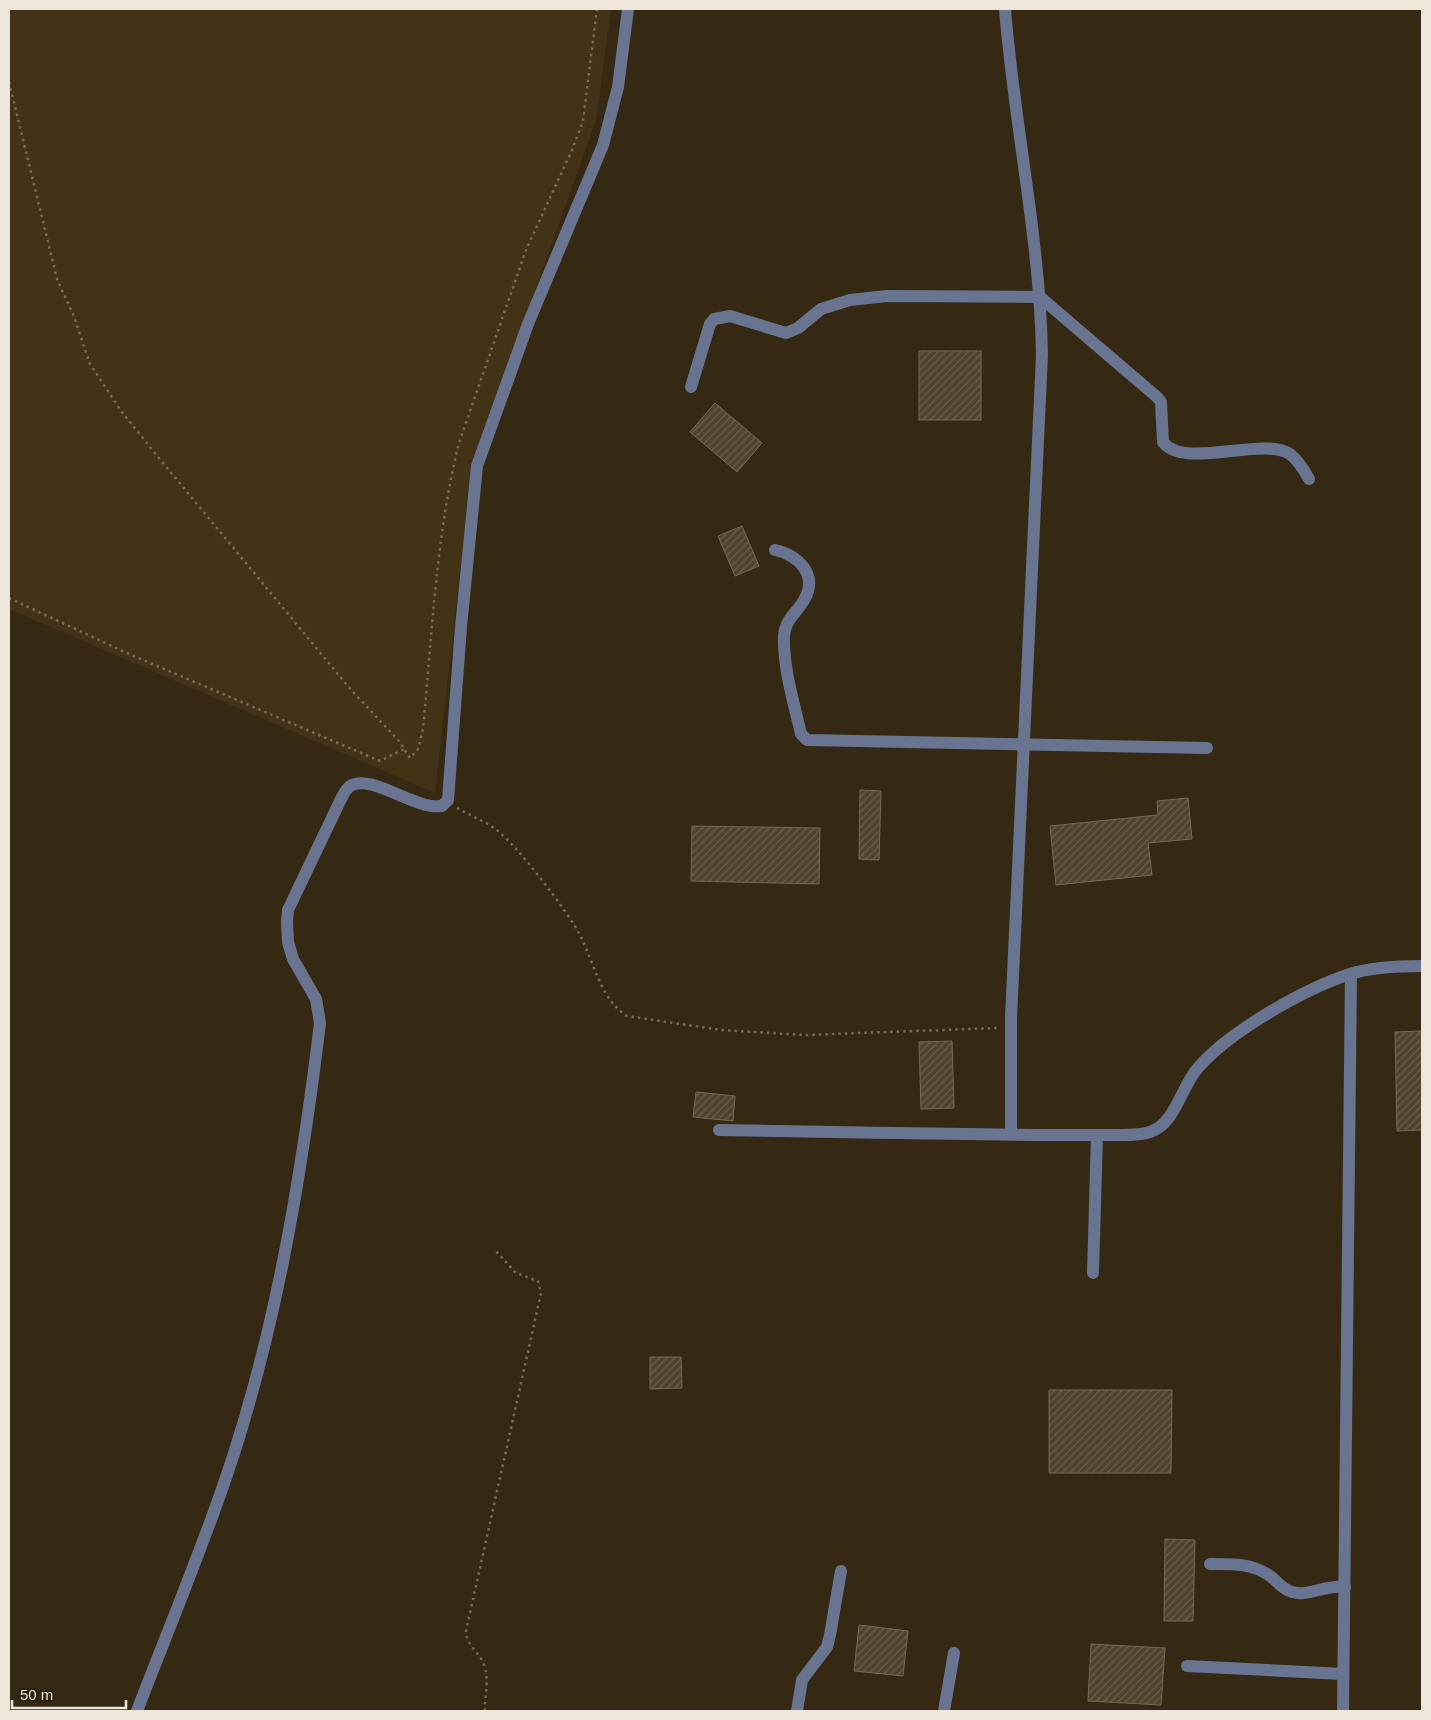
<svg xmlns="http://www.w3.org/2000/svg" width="1431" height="1720" viewBox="0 0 1431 1720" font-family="Helvetica,sans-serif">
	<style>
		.built { fill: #423216 }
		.building { fill: url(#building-hatch); stroke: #786a52 }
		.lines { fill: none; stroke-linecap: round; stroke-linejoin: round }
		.path { stroke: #776c5a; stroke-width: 2.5; stroke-dasharray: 2.5 4; stroke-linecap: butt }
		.minor { stroke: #697590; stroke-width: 12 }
	</style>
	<defs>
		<pattern id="building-hatch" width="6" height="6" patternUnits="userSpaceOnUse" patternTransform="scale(1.25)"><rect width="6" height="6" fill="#51442e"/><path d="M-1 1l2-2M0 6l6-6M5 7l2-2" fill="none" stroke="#6a5f4c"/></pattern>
	</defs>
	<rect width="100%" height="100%" fill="#362914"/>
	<path class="built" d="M 9,9 L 611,9 L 596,120 L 472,468 L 435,793 L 9,609 Z"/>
	<g class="building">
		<rect x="919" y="351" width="62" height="69"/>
		<path d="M 715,403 L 762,443 L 737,472 L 690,432 Z"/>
		<path d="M 742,526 L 759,566 L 735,576 L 718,536 Z"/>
		<path d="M 860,790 L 881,791 L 879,860 L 859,859 Z"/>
		<path d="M 1188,798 L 1192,839 L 1148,843 L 1152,875 L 1056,885 L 1050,826 L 1158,815 L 1157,801 Z"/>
		<path d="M 692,826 L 820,828 L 819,884 L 691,881 Z"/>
		<path d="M 1422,1031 L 1422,1130 L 1397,1131 L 1395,1032 Z"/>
		<path d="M 952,1041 L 954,1108 L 921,1109 L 919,1042 Z"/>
		<path d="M 696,1092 L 735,1096 L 733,1121 L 693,1117 Z"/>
		<path d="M 650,1357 L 681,1357 L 682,1388 L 650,1389 Z"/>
		<path d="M 1049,1390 L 1172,1390 L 1171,1473 L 1049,1473 Z"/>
		<path d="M 1165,1539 L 1195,1540 L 1193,1621 L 1164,1621 Z"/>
		<path d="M 859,1625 L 908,1631 L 903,1676 L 854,1671 Z"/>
		<path d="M 1091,1644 L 1165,1648 L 1161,1705 L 1088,1701 Z"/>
	</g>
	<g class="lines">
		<g class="path">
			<path d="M 9,82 L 57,279 L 73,314 L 90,364 L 121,411 L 158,457 L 352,691 L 399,741 L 410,758 L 418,749 L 423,729 C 432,636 436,534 459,443 L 526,250 L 572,150 L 583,121 L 597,9"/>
			<path d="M 9,598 L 129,654 L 380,761 L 404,749"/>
			<path d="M 457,808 C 469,815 482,820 494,828 C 515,842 568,912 580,935 C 594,962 600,999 627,1016 L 721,1030 L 805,1035 L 997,1028"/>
			<path d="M 485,1711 C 484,1695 490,1681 484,1665 C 480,1652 466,1646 466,1631 L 541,1293 L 538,1281 L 516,1273 L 494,1249"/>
		</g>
		<g class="minor">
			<path d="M 1005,9 C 1014,124 1040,238 1042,355 L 1011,1018 L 1011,1134"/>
			<path d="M 691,387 L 710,324 L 714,319 L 730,316 L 786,333 L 798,328 L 821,309 L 850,300 L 887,296 L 1040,297 L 1157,397 L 1161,402 L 1163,442 C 1183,470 1263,436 1290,454 C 1298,460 1304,470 1309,479"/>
			<path d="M 775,550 C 798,555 819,575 804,600 C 797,613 785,619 784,636 C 783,668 794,703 801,734 L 807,740 L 1207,748"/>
			<path d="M 719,1130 C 824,1132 930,1134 1035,1135 C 1061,1135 1086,1135 1112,1135 C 1124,1135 1138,1136 1150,1132 C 1175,1124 1181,1088 1197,1069 C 1228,1032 1304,989 1350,974 C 1372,967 1399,966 1422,966"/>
			<path d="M 1093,1273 L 1097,1135"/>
			<path d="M 1210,1564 C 1231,1564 1252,1563 1270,1576 C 1277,1581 1283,1590 1292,1592 C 1310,1597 1325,1584 1345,1587"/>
			<path d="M 1187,1666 L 1343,1674"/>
			<path d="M 137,1711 C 165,1638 195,1566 221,1492 C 274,1342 301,1181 320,1023 L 316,999 L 293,959 L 288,942 L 287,922 L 288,910 L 341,799 C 343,795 346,789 350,786 C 372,773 414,810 442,806 L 448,800 L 461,627 L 477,466 L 528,324 L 603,145 L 618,87 L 628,9"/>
			<path d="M 797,1711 L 802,1680 L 827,1647 L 830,1635 L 841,1571"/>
			<path d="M 944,1711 L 954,1653"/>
			<path d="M 1343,1711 L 1351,974"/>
		</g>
	</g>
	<rect width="1431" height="1720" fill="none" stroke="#eee6d9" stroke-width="20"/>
	<path d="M12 1700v8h114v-8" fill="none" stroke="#eee6d9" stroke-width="2.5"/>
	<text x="20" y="1700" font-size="15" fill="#eee6d9" stroke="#2c200a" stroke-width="4" paint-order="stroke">50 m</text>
</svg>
